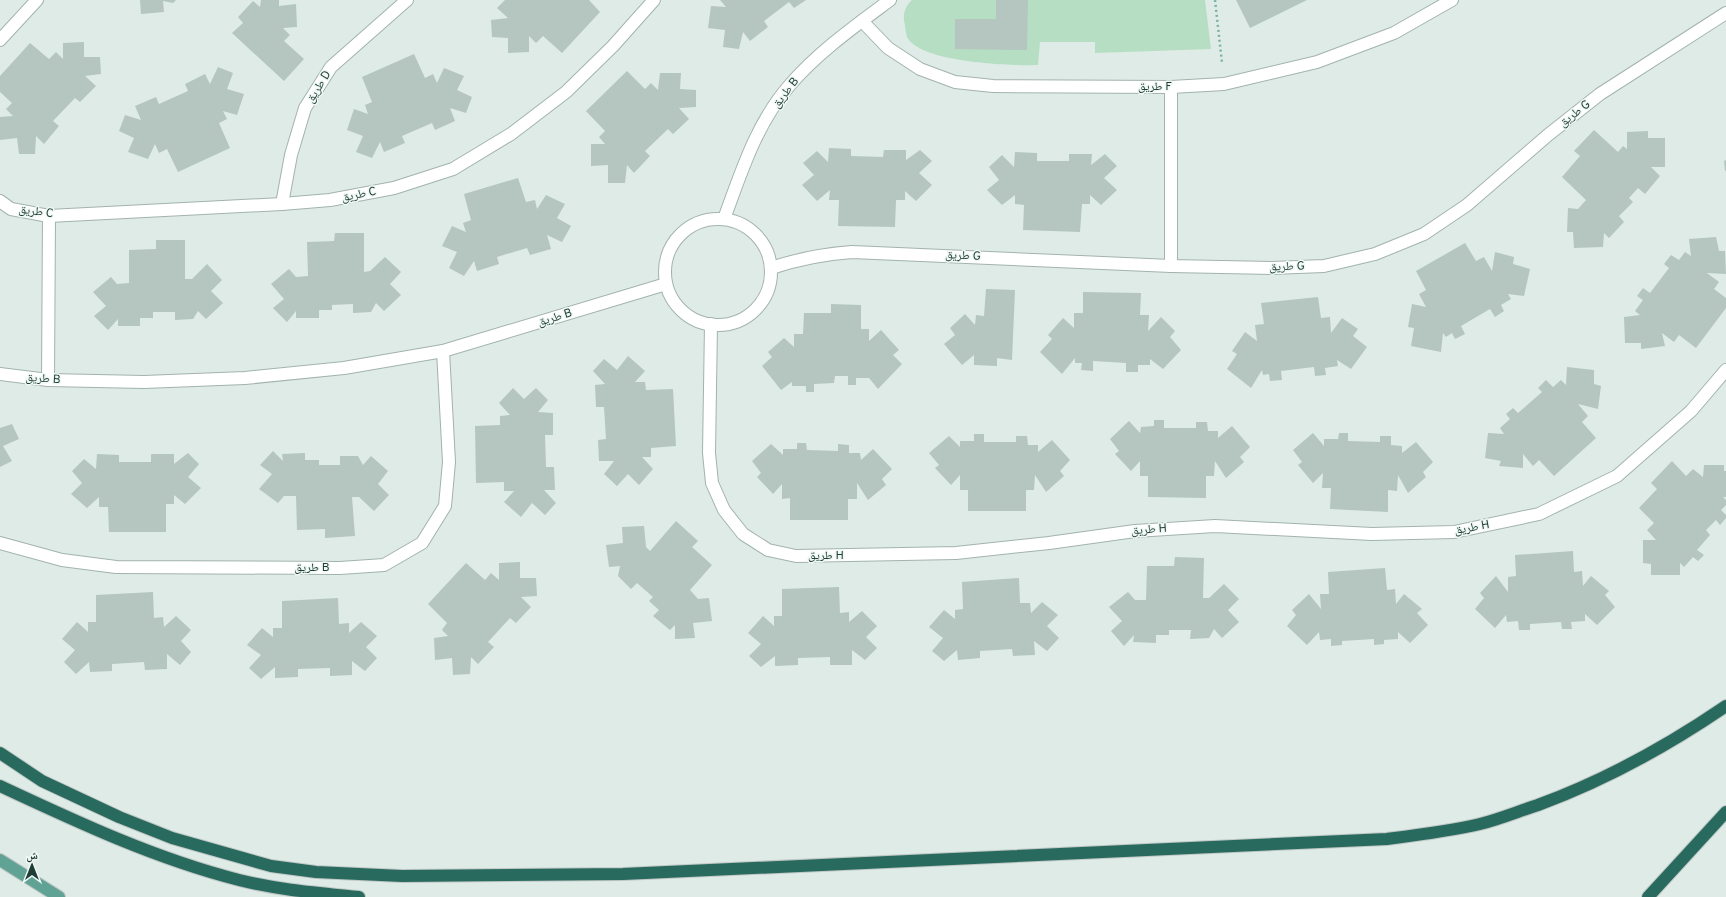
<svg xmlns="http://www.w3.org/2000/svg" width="1726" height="897" viewBox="0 0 1726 897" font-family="Overpass,'Noto Naskh Arabic',sans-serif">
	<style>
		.green { fill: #b6dec3 }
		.building { fill: #b4c6bf }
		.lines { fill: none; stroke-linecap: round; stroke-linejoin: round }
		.minor-casing { stroke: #a2b3ad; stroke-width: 14 }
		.major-casing { stroke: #c0c8c6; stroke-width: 14 }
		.highway-casing { stroke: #c0c8c6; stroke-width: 14 }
		.path { stroke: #7db1a3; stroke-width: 2.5; stroke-dasharray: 2 3; stroke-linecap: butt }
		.minor { stroke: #fff; stroke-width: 12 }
		.major { stroke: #60a395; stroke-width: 12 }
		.highway { stroke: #296a5f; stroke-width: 12 }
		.labels { text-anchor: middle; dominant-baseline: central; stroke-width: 3; stroke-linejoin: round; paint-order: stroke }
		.street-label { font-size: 12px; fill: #1f3c35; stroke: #eff8f4 }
	</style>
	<rect width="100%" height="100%" fill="#dfebe6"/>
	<path class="green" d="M 912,0 L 1205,0 L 1211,49 L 1095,53 L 1095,42 L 1040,42 L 1038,65 C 1013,66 920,63 907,37 C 906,33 905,28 905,25 C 902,16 905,6 912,0 Z"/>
	<g class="building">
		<path d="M 140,0 L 176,0 L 173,3 L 163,1 L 164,12 L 141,14 Z"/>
		<path d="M 261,0 L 279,0 L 279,6 L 296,4 L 297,27 L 283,28 L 290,35 L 284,41 L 304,59 L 284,81 L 232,33 L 243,23 L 238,17 L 253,1 L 260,7 Z"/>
		<path d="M 505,0 L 589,0 L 600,12 L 562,53 L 543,36 L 536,43 L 529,36 L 529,52 L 508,53 L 508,38 L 492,37 L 491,20 L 508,18 L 497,8 Z"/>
		<path d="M 720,0 L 806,0 L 794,8 L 789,2 L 764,21 L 768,27 L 750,41 L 743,32 L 739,49 L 723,47 L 725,30 L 708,28 L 711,6 L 726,7 Z"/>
		<path d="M 996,0 L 1028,0 L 1027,50 L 955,49 L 955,19 L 996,19 Z"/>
		<path d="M 1236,0 L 1307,0 L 1250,28 Z"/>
		<path d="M 84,42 L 84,57 L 100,57 L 101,74 L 85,76 L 96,86 L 80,102 L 75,98 L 53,121 L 59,126 L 44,144 L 36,136 L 35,154 L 19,154 L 17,138 L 0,140 L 0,117 L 13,116 L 6,109 L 12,103 L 0,92 L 0,76 L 30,43 L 49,59 L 56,52 L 63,59 L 63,43 Z"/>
		<path d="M 414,54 L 425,78 L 433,74 L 437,83 L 444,68 L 464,76 L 457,90 L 472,97 L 466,113 L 450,108 L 455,121 L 435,130 L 432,123 L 402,136 L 405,143 L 384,152 L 380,142 L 372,158 L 356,152 L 363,136 L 347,130 L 354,109 L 368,114 L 365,105 L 372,102 L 362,77 Z"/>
		<path d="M 218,67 L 233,73 L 227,89 L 244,94 L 237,115 L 223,111 L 227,119 L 219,123 L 230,148 L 178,172 L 167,149 L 159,153 L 155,144 L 148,159 L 128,152 L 134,138 L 119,131 L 125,115 L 141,120 L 135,106 L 156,97 L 159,104 L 188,91 L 185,84 L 205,74 L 210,84 Z"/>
		<path d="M 627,71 L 645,89 L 651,83 L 658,90 L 660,73 L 681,73 L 680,89 L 696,90 L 696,107 L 679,108 L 689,119 L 673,134 L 668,129 L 645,151 L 650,156 L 634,173 L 627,165 L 625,183 L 608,183 L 608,165 L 591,166 L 591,144 L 605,144 L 599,137 L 605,131 L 586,111 Z"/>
		<path d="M 1594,130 L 1618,152 L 1623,146 L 1627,149 L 1627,132 L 1648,131 L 1648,138 L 1665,138 L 1665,167 L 1651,167 L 1660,176 L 1645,194 L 1638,188 L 1629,198 L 1633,202 L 1619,216 L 1624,222 L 1609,238 L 1604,233 L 1603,247 L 1574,248 L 1573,232 L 1567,232 L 1568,208 L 1578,209 L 1586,200 L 1562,177 L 1580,156 L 1574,151 Z"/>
		<path d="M 829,148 L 851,149 L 851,156 L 883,157 L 884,150 L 906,150 L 906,160 L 920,150 L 932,161 L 919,173 L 932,185 L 916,201 L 905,191 L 905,200 L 896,200 L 895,227 L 838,226 L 839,200 L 829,200 L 830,190 L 817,201 L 802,185 L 814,175 L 803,163 L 817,151 L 828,162 Z"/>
		<path d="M 1015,152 L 1037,153 L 1037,161 L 1069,161 L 1069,154 L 1092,154 L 1091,165 L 1105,154 L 1117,166 L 1104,178 L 1117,190 L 1101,205 L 1090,195 L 1090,204 L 1082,204 L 1080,232 L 1023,230 L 1024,205 L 1015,204 L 1015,195 L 1002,205 L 987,190 L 999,180 L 989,167 L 1002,155 L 1014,167 Z"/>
		<path d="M 1726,160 L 1726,171 L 1725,171 L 1724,161 Z"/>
		<path d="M 518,178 L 526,202 L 535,200 L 537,209 L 546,195 L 565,204 L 557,218 L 571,226 L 562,242 L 547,235 L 551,249 L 530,255 L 527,248 L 497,257 L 499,264 L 477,271 L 474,261 L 464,276 L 449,268 L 457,252 L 442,246 L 452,226 L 466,232 L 463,223 L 471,220 L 464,194 Z"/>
		<path d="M 335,233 L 364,233 L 364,272 L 370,271 L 385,257 L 401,272 L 390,284 L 401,295 L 384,311 L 376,303 L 371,312 L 353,313 L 353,304 L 332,305 L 332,310 L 319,310 L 319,318 L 296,318 L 296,311 L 287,322 L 273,308 L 284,299 L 271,284 L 289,269 L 296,277 L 308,276 L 307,242 L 334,241 Z"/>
		<path d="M 1716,237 L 1719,251 L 1725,251 L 1726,274 L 1707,273 L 1719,282 L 1714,289 L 1726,298 L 1726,308 L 1696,348 L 1679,335 L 1674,342 L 1662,333 L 1665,346 L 1641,349 L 1641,343 L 1625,343 L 1624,317 L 1640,315 L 1635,311 L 1643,300 L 1637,296 L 1643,288 L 1650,293 L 1669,268 L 1664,264 L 1671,255 L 1679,260 L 1685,252 L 1691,256 L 1689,239 Z"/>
		<path d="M 156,240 L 185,240 L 185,279 L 192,279 L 207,264 L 222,280 L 211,291 L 223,303 L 206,319 L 198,311 L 193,319 L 175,320 L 175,312 L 153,312 L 153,318 L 140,318 L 140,326 L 118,326 L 118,319 L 108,330 L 94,316 L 106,306 L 93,292 L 111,277 L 117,284 L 129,283 L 129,250 L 156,249 Z"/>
		<path d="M 1465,243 L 1476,261 L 1484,257 L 1492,271 L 1495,252 L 1514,257 L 1513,264 L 1530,269 L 1524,296 L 1508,294 L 1511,299 L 1501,305 L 1504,311 L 1495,317 L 1490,309 L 1461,326 L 1465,334 L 1455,339 L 1452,333 L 1446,337 L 1443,333 L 1441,352 L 1411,346 L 1414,328 L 1408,327 L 1412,304 L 1426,307 L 1419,294 L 1426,290 L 1416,271 Z"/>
		<path d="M 986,289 L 1015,290 L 1012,360 L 997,358 L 997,366 L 974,365 L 974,355 L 962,365 L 944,344 L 955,335 L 950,328 L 965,314 L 975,325 L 976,315 L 984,316 Z"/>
		<path d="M 1083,292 L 1141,293 L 1140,315 L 1149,315 L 1148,331 L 1161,317 L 1175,331 L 1170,337 L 1181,350 L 1163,369 L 1150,359 L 1150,365 L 1138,365 L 1138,372 L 1126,372 L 1126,363 L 1093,361 L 1093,371 L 1081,370 L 1082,363 L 1075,363 L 1075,358 L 1062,374 L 1040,352 L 1052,339 L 1048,335 L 1063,318 L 1074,328 L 1074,313 L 1083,313 Z"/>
		<path d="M 1318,297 L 1321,318 L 1330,317 L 1331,333 L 1342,318 L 1358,329 L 1353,336 L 1367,347 L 1351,369 L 1337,360 L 1338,366 L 1325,368 L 1326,375 L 1315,376 L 1314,367 L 1281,371 L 1282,380 L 1270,381 L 1269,374 L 1263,375 L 1262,370 L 1251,388 L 1227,369 L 1237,354 L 1232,351 L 1245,332 L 1257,341 L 1255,325 L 1264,324 L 1261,303 Z"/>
		<path d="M 831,304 L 861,305 L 861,329 L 869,329 L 869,341 L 881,330 L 899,350 L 893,355 L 902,364 L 878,389 L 869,378 L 856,378 L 856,385 L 848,385 L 848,376 L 835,376 L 834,383 L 814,384 L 814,392 L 806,392 L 806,386 L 792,386 L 792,382 L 781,390 L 762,366 L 772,357 L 768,352 L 784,338 L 794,347 L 794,334 L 803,334 L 804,313 L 831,313 Z"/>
		<path d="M 628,356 L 645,371 L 635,382 L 645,382 L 646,390 L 673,389 L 676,446 L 651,448 L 651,457 L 642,457 L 653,469 L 639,485 L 628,474 L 617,486 L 604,474 L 614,461 L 599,461 L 598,440 L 606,439 L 604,407 L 596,407 L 595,385 L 605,384 L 593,371 L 604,359 L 617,370 Z"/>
		<path d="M 1567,367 L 1594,370 L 1594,384 L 1601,386 L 1598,409 L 1578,404 L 1588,416 L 1582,422 L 1596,438 L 1554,476 L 1539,460 L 1533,466 L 1523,454 L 1523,468 L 1499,466 L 1501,461 L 1485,458 L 1488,433 L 1504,434 L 1500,428 L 1510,419 L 1506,414 L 1513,408 L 1518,413 L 1542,392 L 1538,388 L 1546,380 L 1553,387 L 1561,380 L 1566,385 Z"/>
		<path d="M 513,388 L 524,399 L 536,388 L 548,400 L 538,412 L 553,413 L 553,435 L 545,435 L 546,467 L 554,467 L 555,490 L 544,490 L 556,503 L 545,515 L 532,503 L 521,517 L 504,502 L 514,491 L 504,491 L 504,482 L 476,483 L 475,426 L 500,425 L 500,416 L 510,415 L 499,403 Z"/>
		<path d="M 1154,420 L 1164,420 L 1164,428 L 1196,428 L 1196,422 L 1207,422 L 1208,431 L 1218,431 L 1218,438 L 1232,426 L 1250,447 L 1240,457 L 1244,462 L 1226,478 L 1215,461 L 1214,476 L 1206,476 L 1206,498 L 1148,497 L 1148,476 L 1140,476 L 1140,461 L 1131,471 L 1115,454 L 1119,451 L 1110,439 L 1129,421 L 1140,433 L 1141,427 L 1154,426 Z"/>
		<path d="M 12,424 L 19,439 L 3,446 L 12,461 L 0,467 L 0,428 Z"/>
		<path d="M 1313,433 L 1324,446 L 1324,439 L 1338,439 L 1339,433 L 1348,433 L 1348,441 L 1380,442 L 1380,436 L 1391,436 L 1391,445 L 1402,446 L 1402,453 L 1416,442 L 1433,462 L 1423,472 L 1426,477 L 1408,493 L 1398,475 L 1397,491 L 1388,490 L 1388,512 L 1330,509 L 1331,488 L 1322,488 L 1323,473 L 1313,483 L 1298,465 L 1302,462 L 1293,450 Z"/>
		<path d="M 974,434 L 984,434 L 984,442 L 1016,442 L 1016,436 L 1027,436 L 1028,445 L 1038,445 L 1038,452 L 1052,440 L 1070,460 L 1060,471 L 1064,476 L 1046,492 L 1035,475 L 1034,490 L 1026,490 L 1026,511 L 968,511 L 968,490 L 960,490 L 960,475 L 951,485 L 935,468 L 939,465 L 929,453 L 949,436 L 960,447 L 960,441 L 974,441 Z"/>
		<path d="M 797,443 L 806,443 L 807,450 L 838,451 L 838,444 L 849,445 L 849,453 L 860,453 L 861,460 L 873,449 L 892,469 L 882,479 L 886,485 L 868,500 L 857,483 L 857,499 L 848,499 L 848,520 L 790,520 L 790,498 L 782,499 L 782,484 L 773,494 L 757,477 L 761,473 L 752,461 L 771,444 L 783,455 L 783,449 L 797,449 Z"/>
		<path d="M 273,451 L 283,461 L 282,454 L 305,453 L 305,460 L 319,460 L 319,465 L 340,465 L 340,456 L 358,456 L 363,465 L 371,456 L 388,471 L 378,484 L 389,495 L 374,511 L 359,497 L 352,497 L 355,536 L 325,538 L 325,529 L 297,530 L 296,496 L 284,496 L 278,503 L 259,489 L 272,474 L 260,465 Z"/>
		<path d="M 188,453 L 199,464 L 188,477 L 201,488 L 185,504 L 174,495 L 174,504 L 166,504 L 166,532 L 109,532 L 108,507 L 99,507 L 99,497 L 87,508 L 71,494 L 82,483 L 72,471 L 84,459 L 96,469 L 97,454 L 119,455 L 119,462 L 151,462 L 151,454 L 174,454 L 174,464 Z"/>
		<path d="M 1672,461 L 1686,476 L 1693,469 L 1703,477 L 1704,465 L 1724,465 L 1724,471 L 1726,471 L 1726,497 L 1723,497 L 1726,500 L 1726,505 L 1721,510 L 1726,515 L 1726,518 L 1720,525 L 1716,520 L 1706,530 L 1710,535 L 1697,550 L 1704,555 L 1698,561 L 1693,557 L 1684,567 L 1680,563 L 1680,575 L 1651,575 L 1651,564 L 1643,563 L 1643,540 L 1656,540 L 1647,530 L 1654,523 L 1639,508 L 1657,489 L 1651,483 Z"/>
		<path d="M 676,521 L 698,541 L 692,547 L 712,565 L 690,590 L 698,599 L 709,598 L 712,621 L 693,623 L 695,638 L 675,639 L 675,625 L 670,630 L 653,616 L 659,610 L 649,601 L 653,597 L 637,583 L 631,589 L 618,576 L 620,566 L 609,567 L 606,545 L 623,543 L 622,527 L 644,526 L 646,547 L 650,551 Z"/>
		<path d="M 1573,551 L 1574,572 L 1582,571 L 1583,586 L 1591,576 L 1609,591 L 1605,595 L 1615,607 L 1597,625 L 1585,614 L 1585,621 L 1571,622 L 1572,629 L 1562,629 L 1561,622 L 1530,624 L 1530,630 L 1519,630 L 1518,621 L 1507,622 L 1506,615 L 1495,628 L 1475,609 L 1484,598 L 1480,593 L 1496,576 L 1508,592 L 1508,577 L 1516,576 L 1515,555 Z"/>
		<path d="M 1175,557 L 1204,558 L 1203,598 L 1209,598 L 1224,584 L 1239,599 L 1228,610 L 1239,622 L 1222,638 L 1214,629 L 1209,638 L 1190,639 L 1191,630 L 1169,630 L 1169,635 L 1156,635 L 1156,643 L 1133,642 L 1134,635 L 1124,646 L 1111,631 L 1122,621 L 1109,607 L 1128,592 L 1135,600 L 1146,600 L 1147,566 L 1174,566 Z"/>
		<path d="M 520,562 L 520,578 L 536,578 L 537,596 L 521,597 L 531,607 L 516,623 L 510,618 L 488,642 L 494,647 L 478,664 L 471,657 L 470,674 L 453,675 L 452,658 L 435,660 L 434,638 L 448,636 L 442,630 L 447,623 L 428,604 L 466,563 L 485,580 L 491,573 L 499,580 L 499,563 Z"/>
		<path d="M 1385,568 L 1387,590 L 1395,589 L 1396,604 L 1404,594 L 1422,609 L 1417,613 L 1428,625 L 1410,643 L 1398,632 L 1398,639 L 1384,640 L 1384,644 L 1374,645 L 1374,639 L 1342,641 L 1342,645 L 1331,646 L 1331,639 L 1320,640 L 1319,632 L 1307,645 L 1287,626 L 1296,615 L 1292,610 L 1309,594 L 1321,609 L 1320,594 L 1329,594 L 1328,572 Z"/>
		<path d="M 1019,578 L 1020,603 L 1030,603 L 1031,613 L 1042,602 L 1058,615 L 1047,626 L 1059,638 L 1047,651 L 1034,641 L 1035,655 L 1013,656 L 1012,649 L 980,651 L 980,658 L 958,660 L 957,650 L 944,661 L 932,651 L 943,638 L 929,627 L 944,610 L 955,619 L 955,610 L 963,609 L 962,582 Z"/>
		<path d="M 839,587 L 840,613 L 849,612 L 849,622 L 862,611 L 877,626 L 866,637 L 877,648 L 865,660 L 852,650 L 852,665 L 830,665 L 830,657 L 798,658 L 798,665 L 775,666 L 775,656 L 761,667 L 749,656 L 761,644 L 748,633 L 763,616 L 774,626 L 774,616 L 782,616 L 782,589 Z"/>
		<path d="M 153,592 L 154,618 L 163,617 L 164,627 L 176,616 L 191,630 L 181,641 L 191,652 L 180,665 L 167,654 L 167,669 L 145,670 L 144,662 L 112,664 L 112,671 L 90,672 L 89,662 L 76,674 L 64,662 L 75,650 L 62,639 L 77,622 L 88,632 L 88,622 L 96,622 L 96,595 Z"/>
		<path d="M 338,598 L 339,624 L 349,623 L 349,633 L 361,622 L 377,636 L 366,647 L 377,658 L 365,671 L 352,661 L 352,675 L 330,676 L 330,668 L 298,669 L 298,677 L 275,678 L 275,667 L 261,679 L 249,668 L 261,655 L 247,645 L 262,628 L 273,637 L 273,628 L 282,628 L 282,601 Z"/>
	</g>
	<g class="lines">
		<defs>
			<g id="minor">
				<path d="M 862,21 L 888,48 L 920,69 L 955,82 L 993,86 L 1171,87 L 1224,84 L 1317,62 L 1394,33 L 1452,0"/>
				<path d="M 0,40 L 37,0"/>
				<path d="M 1171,87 L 1171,266"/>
				<path d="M 0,201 L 11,209 L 49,216 L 282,204 L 330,200 L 394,188 L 453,169 L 511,134 L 566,92 L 613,46 L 654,0"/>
				<path d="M 282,204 L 291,155 L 305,108 L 331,67 L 407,0"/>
				<path d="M 724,219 C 741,173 756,124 789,86 C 817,53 855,26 890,0"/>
				<circle cx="718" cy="272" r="53"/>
				<path d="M 771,268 C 798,259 824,254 852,252 L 1171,266 L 1272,268 L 1324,266 L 1375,254 L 1424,234 L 1467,205 L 1548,135 L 1600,94 L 1726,13"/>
				<path d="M 711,324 L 709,453 L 712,483 L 724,510 L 743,534 L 768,550 L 796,556 L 956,553 L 1049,543 L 1135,531 L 1215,526 L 1372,534 L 1454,532 L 1539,514 L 1617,476 L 1691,411 L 1726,370"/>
				<path d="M 0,374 L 48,380 L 144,382 L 245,378 L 344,368 L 443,351 L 666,284"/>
				<path d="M 48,380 L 49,216"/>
				<path d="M 0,543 L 62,560 L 116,567 L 340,568 L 384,565 L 422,543 L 445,506 L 449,462 L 443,351"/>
			</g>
			<path id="major" d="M 0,860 L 59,897"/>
			<g id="highway">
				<path d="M 0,753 L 42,781 L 119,817 L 172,838 L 271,866 L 316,872 L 402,876 L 623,874 L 1387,839 C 1418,835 1450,831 1480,824 C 1500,819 1519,811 1538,805 C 1606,780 1666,747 1726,706"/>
				<path d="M 0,786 C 77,822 156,859 239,880 C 278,890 319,893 359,897"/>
				<path d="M 1648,897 L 1726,812"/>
			</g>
		</defs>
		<use href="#minor" class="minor-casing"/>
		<use href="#major" class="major-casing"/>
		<use href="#highway" class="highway-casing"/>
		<path class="path" d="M 1215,0 L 1222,63"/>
		<use href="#minor" class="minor"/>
		<use href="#major" class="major"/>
		<use href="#highway" class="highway"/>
	</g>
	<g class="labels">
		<g class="street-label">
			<text transform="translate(319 87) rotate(-58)">طريق D</text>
			<text x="1155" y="87">طريق F</text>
			<text transform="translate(786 93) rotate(-52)">طريق B</text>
			<text transform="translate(1575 114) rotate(-38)">طريق G</text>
			<text transform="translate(359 195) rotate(-11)">طريق C</text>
			<text transform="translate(36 212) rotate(8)">طريق C</text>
			<text transform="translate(963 256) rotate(3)">طريق G</text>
			<text transform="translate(1287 267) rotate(-2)">طريق G</text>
			<text transform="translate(555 318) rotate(-17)">طريق B</text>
			<text transform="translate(43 379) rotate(4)">طريق B</text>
			<text transform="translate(1472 528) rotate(-10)">طريق H</text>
			<text transform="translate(1149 530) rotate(-4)">طريق H</text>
			<text x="826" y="556">طريق H</text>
			<text x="312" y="568">طريق B</text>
		</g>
	</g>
	<g transform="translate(32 865)" stroke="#eff8f4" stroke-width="3" paint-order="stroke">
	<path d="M0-3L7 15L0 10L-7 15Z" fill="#1f3c35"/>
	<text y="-6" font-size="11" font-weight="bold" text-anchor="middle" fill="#1f3c35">ش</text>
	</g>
</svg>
